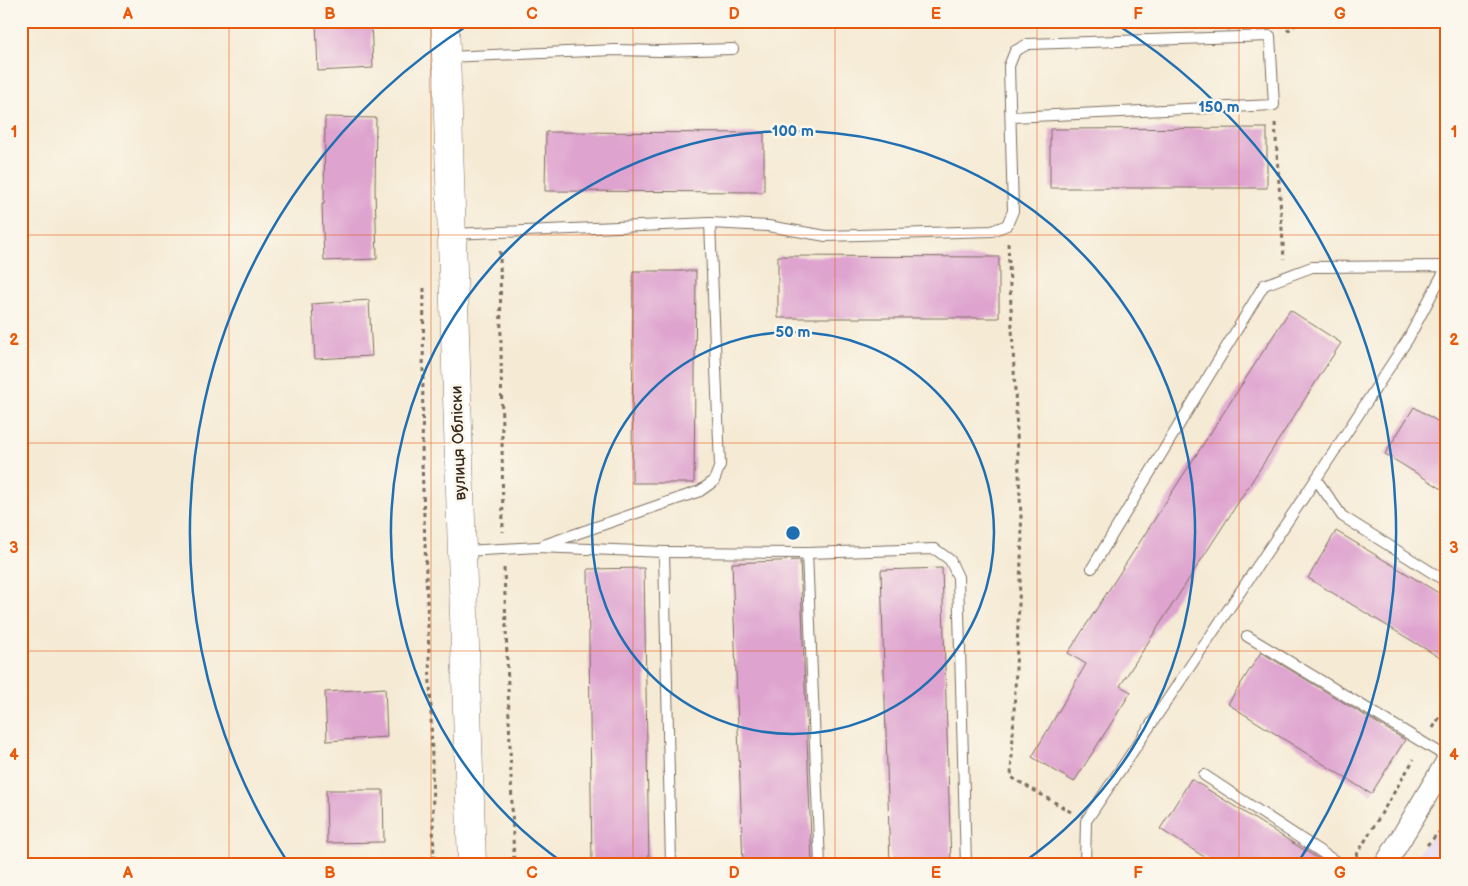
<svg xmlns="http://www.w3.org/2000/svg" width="1468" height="886" viewBox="0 0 1468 886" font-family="'Balsamiq Sans',sans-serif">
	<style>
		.built { fill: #e0d4f4 }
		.building { fill: #dea3cf }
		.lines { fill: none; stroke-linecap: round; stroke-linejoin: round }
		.service-casing { stroke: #7c6d5e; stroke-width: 12 }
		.minor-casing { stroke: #7c6d5e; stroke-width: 23 }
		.primary-casing { stroke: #7c6d5e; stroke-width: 29 }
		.path { stroke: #7c6d5e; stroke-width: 3; stroke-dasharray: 4 4; stroke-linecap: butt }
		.service { stroke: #fff; stroke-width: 10 }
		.minor { stroke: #fff; stroke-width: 21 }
		.primary { stroke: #fff; stroke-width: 28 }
		.grid { fill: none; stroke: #e8590c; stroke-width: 1; stroke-opacity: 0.55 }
		.ring { fill: none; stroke: #1f6fb2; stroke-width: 2.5 }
		.labels { text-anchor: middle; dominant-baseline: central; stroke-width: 5; stroke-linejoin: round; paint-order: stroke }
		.street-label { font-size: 16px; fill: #3b2a1e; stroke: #fbf7ec }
		.centre { fill: #1f6fb2; stroke: #fbf7ec; stroke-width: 2.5 }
		.ring-label { font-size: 15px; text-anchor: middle; font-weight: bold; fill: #1f6fb2; stroke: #fbf7ec; stroke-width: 5; stroke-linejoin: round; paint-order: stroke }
		.neatline { fill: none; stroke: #e8590c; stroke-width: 2 }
		.grid-label { font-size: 16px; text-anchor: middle; font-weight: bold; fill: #e8590c }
	</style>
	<rect width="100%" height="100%" fill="#fbf7ec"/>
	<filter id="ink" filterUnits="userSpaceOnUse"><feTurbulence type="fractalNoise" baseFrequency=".02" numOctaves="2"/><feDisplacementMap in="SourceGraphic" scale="10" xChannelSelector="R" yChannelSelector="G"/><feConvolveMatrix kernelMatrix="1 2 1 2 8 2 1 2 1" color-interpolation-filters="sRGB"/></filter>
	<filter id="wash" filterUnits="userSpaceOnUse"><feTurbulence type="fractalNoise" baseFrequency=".0096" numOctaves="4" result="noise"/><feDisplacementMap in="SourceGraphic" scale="20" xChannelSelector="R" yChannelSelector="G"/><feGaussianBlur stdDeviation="1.12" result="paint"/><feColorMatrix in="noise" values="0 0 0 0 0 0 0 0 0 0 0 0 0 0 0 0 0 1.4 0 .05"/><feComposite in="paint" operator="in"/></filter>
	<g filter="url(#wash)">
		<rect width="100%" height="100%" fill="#f5ead4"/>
		<path class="built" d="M 1447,816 L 1447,865 L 1409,865 Z"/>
		<g id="blocks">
			<g class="building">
				<path d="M 335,21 L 371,21 L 373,68 L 318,71 L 316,22 Z"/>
				<path d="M 325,117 L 376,118 L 375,190 L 377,259 L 324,261 L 322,204 L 324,204 Z"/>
				<path d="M 1267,128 L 1267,188 L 1050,188 L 1050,129 Z"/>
				<path d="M 546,132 L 764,133 L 764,192 L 545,191 Z"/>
				<path d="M 778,256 L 999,257 L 999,318 L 778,318 Z"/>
				<path d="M 633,271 L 696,271 L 694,483 L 632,483 Z"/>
				<path d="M 369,300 L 372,356 L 315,359 L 312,304 Z"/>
				<path d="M 1290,310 L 1341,343 L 1120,686 L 1131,692 L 1074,782 L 1032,757 L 1086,664 L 1068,653 Z"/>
				<path d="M 1414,407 L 1447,427 L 1447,492 L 1385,454 Z"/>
				<path d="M 1336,531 L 1447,598 L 1447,662 L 1308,578 Z"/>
				<path d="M 800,560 L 812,865 L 743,865 L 732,563 Z"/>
				<path d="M 644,568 L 649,865 L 592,865 L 588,569 Z"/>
				<path d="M 942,568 L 951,865 L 890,865 L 881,570 Z"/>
				<path d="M 1261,652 L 1405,740 L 1371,794 L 1228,704 Z"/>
				<path d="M 385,688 L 387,737 L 327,741 L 325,692 Z"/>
				<path d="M 1191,779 L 1328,865 L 1217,865 L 1160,829 Z"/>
				<path d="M 326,790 L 383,790 L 384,842 L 327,843 Z"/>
			</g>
		</g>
	</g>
	<g filter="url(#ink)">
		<use href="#blocks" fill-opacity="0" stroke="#7c6d5e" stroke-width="1"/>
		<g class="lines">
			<defs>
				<g id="service">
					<path d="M 447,57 L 614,50 L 660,51 L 733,49"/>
					<path d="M 453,234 L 710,223 L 768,226 L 826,236 L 992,231 L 1007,225 L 1013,211 L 1009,66 L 1015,51 L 1028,44 L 1270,36 L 1274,105 L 1011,117"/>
					<path d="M 544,545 L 700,491 L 714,481 L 720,465 L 710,223"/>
					<path d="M 464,551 L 538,547 L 664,552 L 671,865"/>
					<path d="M 664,552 L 807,553 L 935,549 L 950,560 L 958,577 L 966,865"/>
					<path d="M 807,553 L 820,865"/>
					<path d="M 1092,568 L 1264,285 L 1312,267 L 1447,266 L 1408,339 L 1316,479"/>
					<path d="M 1247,636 L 1447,757"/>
					<path d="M 1204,775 L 1341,865"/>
					<path d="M 1085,865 L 1086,821 L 1316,479 L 1342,516 L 1447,582"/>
				</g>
				<path id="minor" d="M 1385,865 L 1447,761"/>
				<path id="primary" d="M 445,21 L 472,865"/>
			</defs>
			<use href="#service" class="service-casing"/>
			<use href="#minor" class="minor-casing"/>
			<use href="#primary" class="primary-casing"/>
			<g class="path">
				<path d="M 1287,31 L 1301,21"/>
				<path d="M 1275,123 L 1284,259"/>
				<path d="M 1008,243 L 1022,538 L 1011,777 L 1071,812"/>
				<path d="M 500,251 L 503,532"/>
				<path d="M 424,288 L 422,462 L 431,711 L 434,865"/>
				<path d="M 504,568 L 514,865"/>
				<path d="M 1433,728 L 1447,705"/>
				<path d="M 1427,845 L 1447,824"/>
				<path d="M 1356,856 L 1414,759"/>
			</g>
			<use href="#service" class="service"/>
			<use href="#minor" class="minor"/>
			<use href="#primary" class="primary"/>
		</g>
	</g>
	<path class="grid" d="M 229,21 L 229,865M 431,21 L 431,865M 633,21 L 633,865M 835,21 L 835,865M 1037,21 L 1037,865M 1239,21 L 1239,865M 21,235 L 1447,235M 21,443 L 1447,443M 21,651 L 1447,651"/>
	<g class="ring">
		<circle cx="793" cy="533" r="201"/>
		<path d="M565 864A402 402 0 1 1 1021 864"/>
		<path d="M287 861A603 603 0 0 1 473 22M1113 22A603 603 0 0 1 1299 861"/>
	</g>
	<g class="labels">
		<g class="street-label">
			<text transform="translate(459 443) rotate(-92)">вулиця Обліски</text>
		</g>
	</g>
	<circle cx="793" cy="533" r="8" class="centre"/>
	<g class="ring-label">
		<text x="1219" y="112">150 m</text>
		<text x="793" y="136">100 m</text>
		<text x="793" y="337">50 m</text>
	</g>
	<rect width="1468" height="886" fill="none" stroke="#fbf7ec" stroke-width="55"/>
	<rect x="28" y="28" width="1412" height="830" class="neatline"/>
	<g class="grid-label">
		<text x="128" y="19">A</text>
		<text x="330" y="19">B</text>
		<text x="532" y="19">C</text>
		<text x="734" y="19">D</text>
		<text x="936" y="19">E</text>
		<text x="1138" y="19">F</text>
		<text x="1340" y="19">G</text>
		<text x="14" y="137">1</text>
		<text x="1454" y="137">1</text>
		<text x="14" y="345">2</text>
		<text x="1454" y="345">2</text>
		<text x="14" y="553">3</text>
		<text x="1454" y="553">3</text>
		<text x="14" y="760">4</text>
		<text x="1454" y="760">4</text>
		<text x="128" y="878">A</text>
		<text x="330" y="878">B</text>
		<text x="532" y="878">C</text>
		<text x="734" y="878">D</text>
		<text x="936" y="878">E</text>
		<text x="1138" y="878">F</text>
		<text x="1340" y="878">G</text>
	</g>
</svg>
